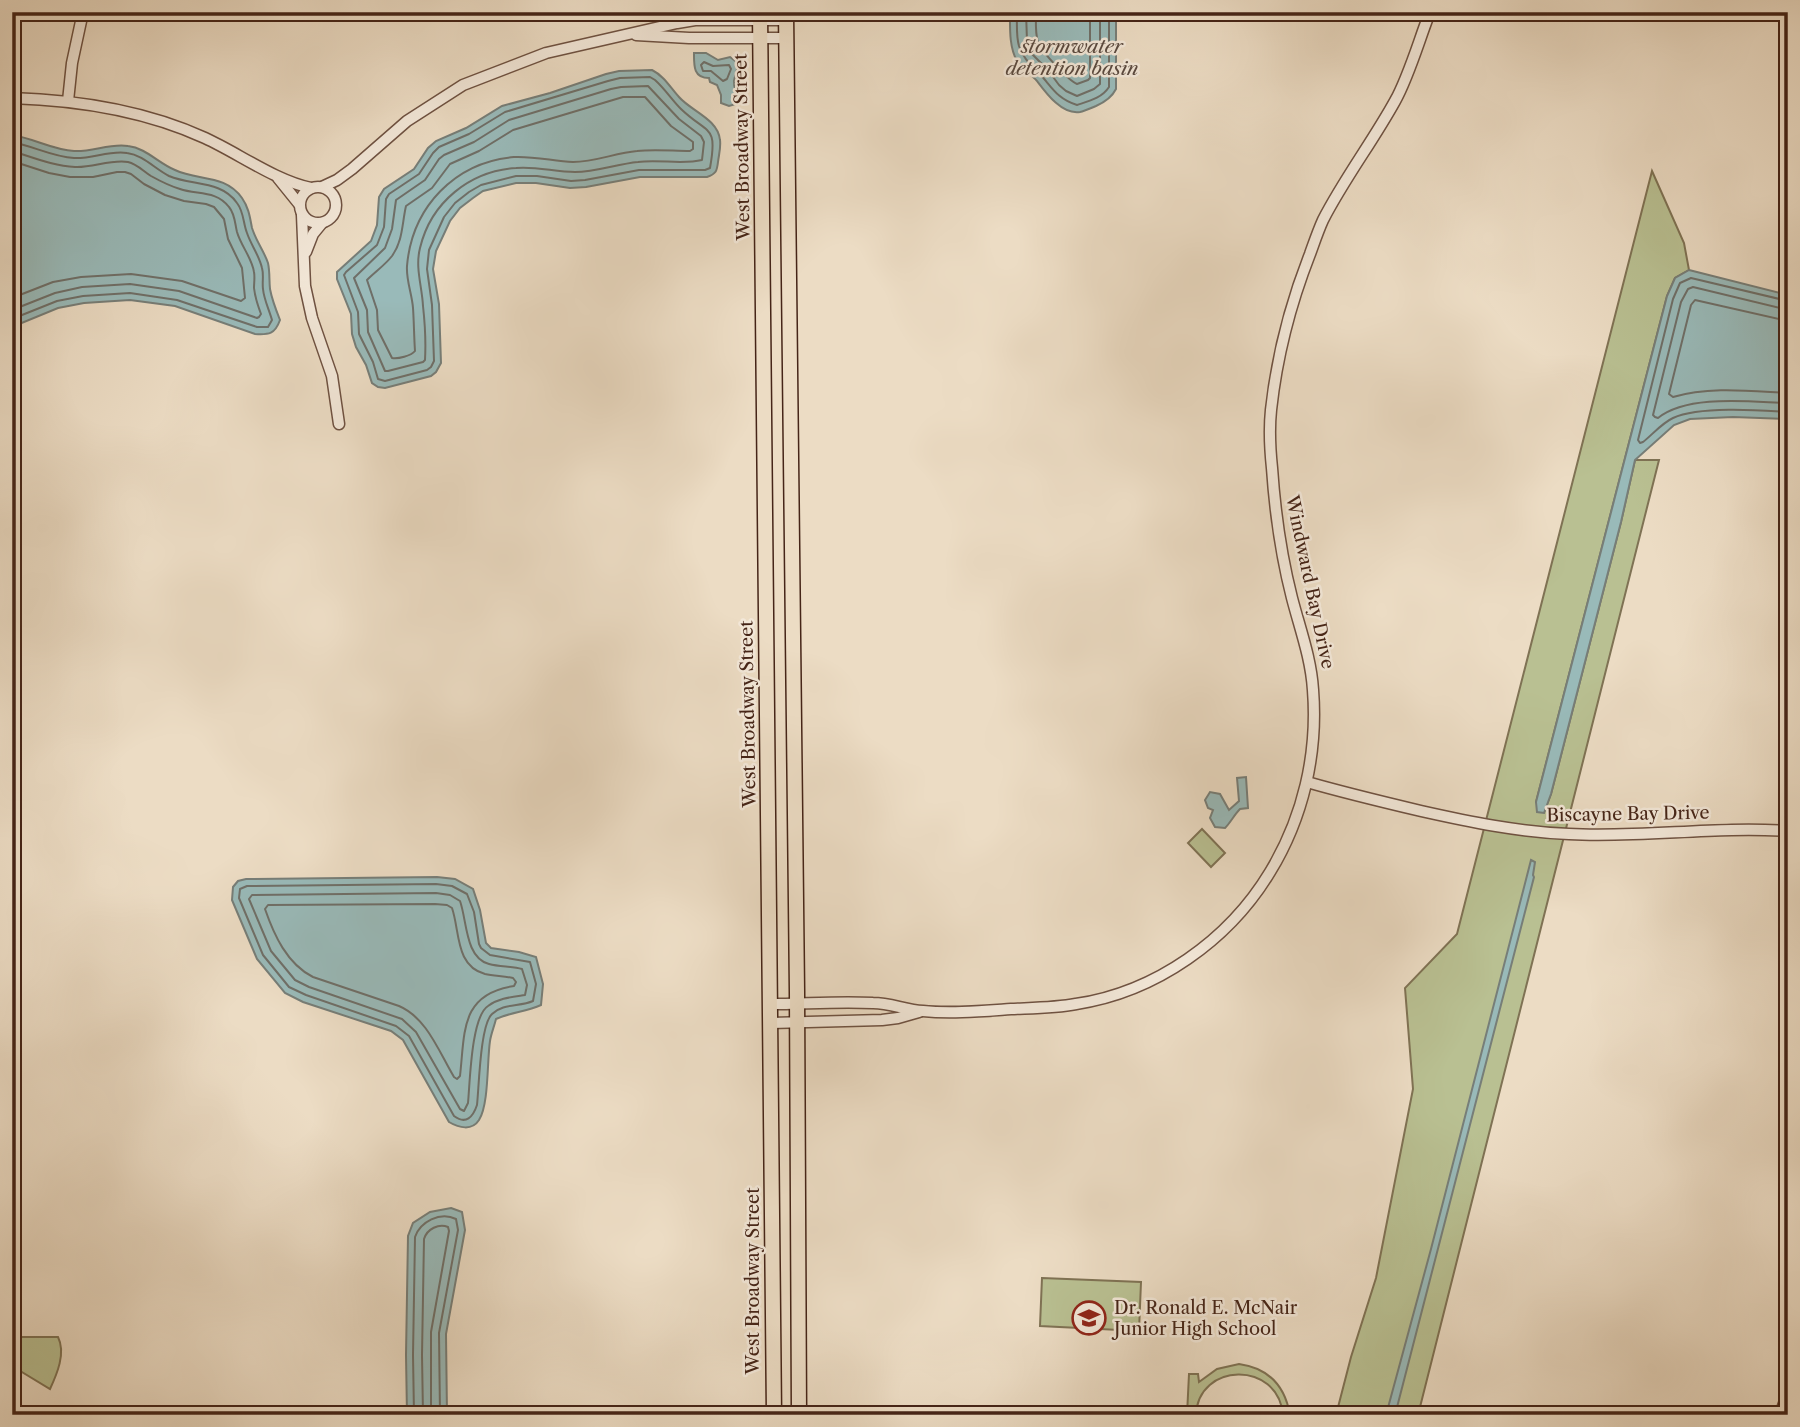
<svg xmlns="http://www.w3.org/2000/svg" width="1800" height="1427" viewBox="0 0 1800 1427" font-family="'Libre Caslon Text',serif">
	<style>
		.green { fill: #b9c092; stroke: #7f7254; stroke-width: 2 }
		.water { fill: #99bab9; stroke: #777e78; stroke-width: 2 }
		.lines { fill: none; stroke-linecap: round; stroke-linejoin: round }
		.shore { stroke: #6f6f68; stroke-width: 2 }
		.minor-casing { stroke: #6f5242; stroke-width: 13 }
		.major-casing { stroke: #452417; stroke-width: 17 }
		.minor { stroke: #f3e8d9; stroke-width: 10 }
		.major { stroke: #ecdcc4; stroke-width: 14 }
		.labels { text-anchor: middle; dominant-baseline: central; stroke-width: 5; stroke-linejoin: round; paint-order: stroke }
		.street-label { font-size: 18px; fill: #452417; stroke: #f3e8d9 }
		.poi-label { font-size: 18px; fill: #452417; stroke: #f3e8d9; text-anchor: start }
		.water-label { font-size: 19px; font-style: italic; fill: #5a4a40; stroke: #f3e8d9 }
	</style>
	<rect width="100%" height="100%" fill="#ecdcc4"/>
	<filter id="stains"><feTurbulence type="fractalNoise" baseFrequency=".00286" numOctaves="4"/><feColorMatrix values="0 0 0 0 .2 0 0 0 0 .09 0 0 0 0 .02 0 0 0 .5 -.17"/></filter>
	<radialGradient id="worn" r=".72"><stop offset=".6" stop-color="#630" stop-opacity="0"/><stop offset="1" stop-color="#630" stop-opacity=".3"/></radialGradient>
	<g class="green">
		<path d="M 1652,171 L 1684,243 L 1689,270 L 1675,278 L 1667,296 L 1536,802 L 1544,812 L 1551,794 L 1621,522 L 1635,460 L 1659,460 L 1418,1415 L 1336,1415 L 1351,1357 L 1376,1278 L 1413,1089 L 1405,988 L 1457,934 Z"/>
		<path d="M 1202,829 L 1225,853 L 1211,867 L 1188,843 Z"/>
		<path d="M 1042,1278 L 1141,1282 L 1139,1331 L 1040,1326 Z"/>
		<path d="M 12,1337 L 58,1337 C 66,1353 57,1374 50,1389 L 12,1366 Z"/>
		<path d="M 1239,1364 C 1268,1368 1285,1386 1290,1415 L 1283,1415 C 1278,1360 1198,1362 1196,1415 L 1187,1415 L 1189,1374 L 1198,1374 L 1199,1382 L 1217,1369 Z"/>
	</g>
	<g class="water">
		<path d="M 1010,12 L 1116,12 L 1116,89 C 1112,97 1105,102 1096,106 C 1091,108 1085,111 1080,112 C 1062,115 1046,93 1037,81 C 1031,74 1022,69 1017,61 C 1009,47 1010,28 1010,12 Z"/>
		<path d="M 694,53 L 706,53 L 718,60 L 730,57 L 738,63 C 738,70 735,74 734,81 C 733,92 741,93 736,104 L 729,106 L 721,103 L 721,95 L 717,85 L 710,82 L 709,78 C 693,78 694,65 694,53 Z"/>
		<path d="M 652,70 C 664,76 670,87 679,97 C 691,111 718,119 720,140 C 721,147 719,154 718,162 C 717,171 716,174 707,177 L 640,177 L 586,187 L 570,188 L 536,183 L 516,183 L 483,191 L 473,198 L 460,208 L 450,221 L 436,251 L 433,269 L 439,304 L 441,363 L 436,372 L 431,376 L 385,388 L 378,387 L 372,383 L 366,365 L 356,347 L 352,334 L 351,314 L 337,279 L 337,272 L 371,241 L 377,225 L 379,197 L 384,189 L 414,169 L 428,148 L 436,141 L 466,128 L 502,106 L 550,93 L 606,74 L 619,71 Z"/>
		<path d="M 12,135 C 33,138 53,150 74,151 C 93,152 110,143 128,146 C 146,148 158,163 175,170 C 198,181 225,174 242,198 C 249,208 250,218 252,228 C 256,241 264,251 268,263 C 270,272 269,280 270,289 C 272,300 276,310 280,320 C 275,334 269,335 255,334 L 175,306 L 130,300 L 84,303 L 58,308 L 12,327 Z"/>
		<path d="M 1689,270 L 1788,295 L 1788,419 L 1733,417 L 1690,419 L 1674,425 L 1635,460 L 1621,522 L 1551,794 L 1544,813 L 1537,812 L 1536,802 L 1667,296 L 1675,278 Z"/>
		<path d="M 1246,777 L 1248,808 L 1240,809 C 1234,815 1231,822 1225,828 L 1215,827 L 1210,818 L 1213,810 L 1208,808 L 1205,800 L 1210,792 L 1220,794 L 1229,810 L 1239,801 L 1237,778 Z"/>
		<path d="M 1531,860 L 1535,862 L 1533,875 L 1534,877 L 1395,1415 L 1386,1415 L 1431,1249 Z"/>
		<path d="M 437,877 L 455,879 L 473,889 L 480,910 L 486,943 L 491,948 L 519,952 L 536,957 L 543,984 L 541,1005 C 526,1012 511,1012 496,1019 C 494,1027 491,1034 490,1041 C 487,1060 489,1105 479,1120 C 472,1131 459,1128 449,1122 L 403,1040 L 391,1031 L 303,1002 L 285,993 L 257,959 L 232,900 L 233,887 L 238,881 L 246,879 Z"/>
		<path d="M 451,1208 L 462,1212 L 465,1230 L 446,1334 L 447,1415 L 407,1415 L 406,1355 L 408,1236 L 413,1223 L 430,1212 Z"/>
	</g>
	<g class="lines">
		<g class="shore">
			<path d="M 1017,12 C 1017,23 1016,36 1019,46 C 1023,58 1030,64 1039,73 C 1052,87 1057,99 1077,105 C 1089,101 1102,98 1109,87 L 1109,12"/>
			<path d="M 1026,12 L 1027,41 L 1031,53 L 1048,70 L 1059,85 L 1066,91 L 1077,96 L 1094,89 L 1100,84 L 1100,12"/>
			<path d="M 1036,12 C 1036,22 1035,33 1038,42 C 1040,50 1069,81 1077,84 L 1088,80 L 1090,78 L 1090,12"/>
			<path d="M 704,62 L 713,66 L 729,65 L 731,69 L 727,79 L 723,81 L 711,71 L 703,71 L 701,65 Z"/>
			<path d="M 650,77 L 655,80 C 665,89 672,100 681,109 C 708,135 718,124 710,168 L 705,170 L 639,170 L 585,180 L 571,181 L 537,176 L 516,176 L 481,185 L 469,192 L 455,203 L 444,217 L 429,250 L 427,269 L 432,305 L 434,361 L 431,367 L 427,370 L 385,381 L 378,379 L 373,362 L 359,334 L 358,312 L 344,275 L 346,272 L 377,245 L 384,227 L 386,199 L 389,194 L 419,174 L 433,153 L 439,147 L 469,134 L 505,112 L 608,81 L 620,78 Z"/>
			<path d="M 648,86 L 679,119 L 701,136 L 704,142 L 702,160 C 682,165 659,159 638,162 C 617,164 596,172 575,172 C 555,172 536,166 516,168 C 470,171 431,202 420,248 C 415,268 422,286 423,306 C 425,324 426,342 425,360 L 423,362 L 388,371 L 385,371 L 368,332 L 367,310 L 354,278 L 385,248 L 392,229 L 396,200 L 425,180 L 439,159 L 444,155 L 474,142 L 509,120 L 611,89 L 621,87 Z"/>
			<path d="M 623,97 L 645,97 L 671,126 L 693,142 L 693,149 L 690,151 C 673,151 654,149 637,151 C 615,153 595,162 573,162 C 553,161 534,156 514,157 C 455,162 412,207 407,266 C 406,280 412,294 413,308 C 414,322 414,337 415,351 C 411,356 398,359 392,358 L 378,330 L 377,310 L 367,280 C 375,272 385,265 392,256 C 403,241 402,223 406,206 L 432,188 L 450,164 L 479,151 L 513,130 Z"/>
			<path d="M 12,142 C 33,146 53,157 74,158 C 92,159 110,150 127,153 C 143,155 155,169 169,176 C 192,186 221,180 237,203 C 244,212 243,223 247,233 C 251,245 259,255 262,268 C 264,275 262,282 263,289 C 264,300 269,309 272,320 L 268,327 L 257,327 L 177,300 L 130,293 L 83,296 L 57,301 L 12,319"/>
			<path d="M 12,151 C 32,157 53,166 75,167 C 92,168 111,159 128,162 C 137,164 143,171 151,176 C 160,181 170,186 180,189 C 197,195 216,190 229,207 C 235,214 235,224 237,232 C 241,246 252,258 254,272 C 255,277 254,283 254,288 C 255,297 258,306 261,314 L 259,317 L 257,318 L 179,291 L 130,284 L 82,287 L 55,293 L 12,310"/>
			<path d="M 12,161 L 49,173 L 70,177 L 93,177 L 117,172 L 125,172 L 131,174 L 144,184 L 165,195 L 184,201 L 206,204 L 214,207 L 224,219 L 228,239 L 242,268 L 245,298 L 241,301 L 182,281 L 131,274 L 81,277 L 53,282 L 12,298"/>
			<path d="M 1788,301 L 1691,278 L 1680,283 L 1673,299 L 1638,440 L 1640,443 L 1643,442 C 1652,435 1662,423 1673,418 C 1699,406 1758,410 1788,412"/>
			<path d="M 1788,310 L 1693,287 L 1688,289 L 1681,302 L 1653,415 L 1655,417 L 1658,418 C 1688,394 1751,402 1788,403"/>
			<path d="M 1788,321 L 1695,300 L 1691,305 L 1669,394 L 1673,397 C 1709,386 1750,391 1788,393"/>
			<path d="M 436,884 L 452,886 L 467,894 L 474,912 L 479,944 L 481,948 L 490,955 L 530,962 L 536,984 L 533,1001 C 520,1007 503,1003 492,1014 C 480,1025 479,1088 477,1105 C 473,1117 466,1125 454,1116 L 409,1036 L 396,1026 L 306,995 L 289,987 L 263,955 L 239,898 L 240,889 L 247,886 Z"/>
			<path d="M 436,893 L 450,895 L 460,901 C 467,920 465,958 489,964 C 500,967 512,966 522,969 L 527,985 L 525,995 C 512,997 499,998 488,1006 C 471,1017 470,1083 468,1103 L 464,1111 L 460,1109 L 416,1032 L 402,1019 L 309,987 L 295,980 L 271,951 L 249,899 L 252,895 Z"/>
			<path d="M 435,904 L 447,905 L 452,908 C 460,931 455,966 485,974 C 494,976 504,976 513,978 L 516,982 L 514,986 C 460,994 465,1032 460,1076 L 457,1079 L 454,1077 C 439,1052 427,1018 399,1006 L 313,977 C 287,964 274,935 265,909 L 268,905 Z"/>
			<path d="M 414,1415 L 413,1355 L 415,1237 C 420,1222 440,1211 456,1219 L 458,1230 L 439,1333 L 440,1415"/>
			<path d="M 423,1415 L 422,1355 L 424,1239 C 427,1229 439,1223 448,1227 L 449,1231 L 431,1332 L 431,1415"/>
		</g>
		<defs>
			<g id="minor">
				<path d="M 636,35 L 689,38 L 786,38"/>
				<path d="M 12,98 C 76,100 146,111 205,138 C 238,153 276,181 311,188"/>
				<path d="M 68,101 L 72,63 L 83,12"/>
				<path d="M 278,178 L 299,204"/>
				<circle cx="318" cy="205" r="18"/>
				<path d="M 322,187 L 337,180 L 352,169 L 407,121 L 463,85 L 546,53 L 677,23 L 695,20 L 786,20"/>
				<path d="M 302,215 L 305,286 L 312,318 L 332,376 L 339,424"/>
				<path d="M 306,252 L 313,234 L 322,223"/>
				<path d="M 1307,782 C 1345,793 1383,802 1421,811 C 1470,822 1519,832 1569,834 C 1642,838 1715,826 1788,831"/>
				<path d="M 770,1004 C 804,1004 839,1001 873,1003 C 890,1003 906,1010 923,1011 C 951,1014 983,1011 1011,1009 C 1032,1008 1055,1008 1076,1004 C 1156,992 1229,940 1270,872 C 1303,818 1318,754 1313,690 C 1311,658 1300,629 1292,598 C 1281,555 1275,512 1272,468 C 1270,449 1269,429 1271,410 C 1277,355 1290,305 1310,254 C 1314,243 1318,231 1323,220 C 1344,179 1373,141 1395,101 C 1409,76 1419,40 1430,12"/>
				<path d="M 771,1023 L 882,1020 L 898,1018 L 919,1012"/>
				<path d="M 1780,1415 L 1788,1392"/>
			</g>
			<g id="major">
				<path d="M 760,12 L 774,1415"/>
				<path d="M 786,12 L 797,992 L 799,1415"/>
			</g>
		</defs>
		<use href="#minor" class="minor-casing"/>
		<use href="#major" class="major-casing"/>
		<use href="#minor" class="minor"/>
		<use href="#major" class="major"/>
	</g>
	<defs>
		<symbol id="school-ring" viewBox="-11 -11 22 22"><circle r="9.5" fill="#f3e8d9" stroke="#8f2418" stroke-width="1.5"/><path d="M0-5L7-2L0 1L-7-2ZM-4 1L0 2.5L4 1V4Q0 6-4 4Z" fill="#8f2418"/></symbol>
	</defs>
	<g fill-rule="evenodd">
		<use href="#school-ring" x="1070" y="1299" width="38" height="38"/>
	</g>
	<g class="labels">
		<g class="street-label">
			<text transform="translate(742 147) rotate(-91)">West Broadway Street</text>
			<text transform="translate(1310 582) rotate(78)">Windward Bay Drive</text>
			<text transform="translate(748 714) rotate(-91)">West Broadway Street</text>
			<text transform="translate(1628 814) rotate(-1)">Biscayne Bay Drive</text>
			<text transform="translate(753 1281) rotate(-90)">West Broadway Street</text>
		</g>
		<g class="poi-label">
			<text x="1114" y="1308">Dr. Ronald E. McNair<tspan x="1114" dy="21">Junior High School</tspan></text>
		</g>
		<g class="water-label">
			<text x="1072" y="46">stormwater<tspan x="1072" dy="22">detention basin</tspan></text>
		</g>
	</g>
	<rect width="1800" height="1427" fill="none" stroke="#ecdcc4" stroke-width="42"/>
	<rect x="14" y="14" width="1772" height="1399" fill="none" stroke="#452417" stroke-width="3.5"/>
	<rect x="21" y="21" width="1758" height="1385" fill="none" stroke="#452417" stroke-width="2"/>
	<rect width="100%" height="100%" filter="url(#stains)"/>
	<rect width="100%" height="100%" fill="url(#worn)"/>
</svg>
